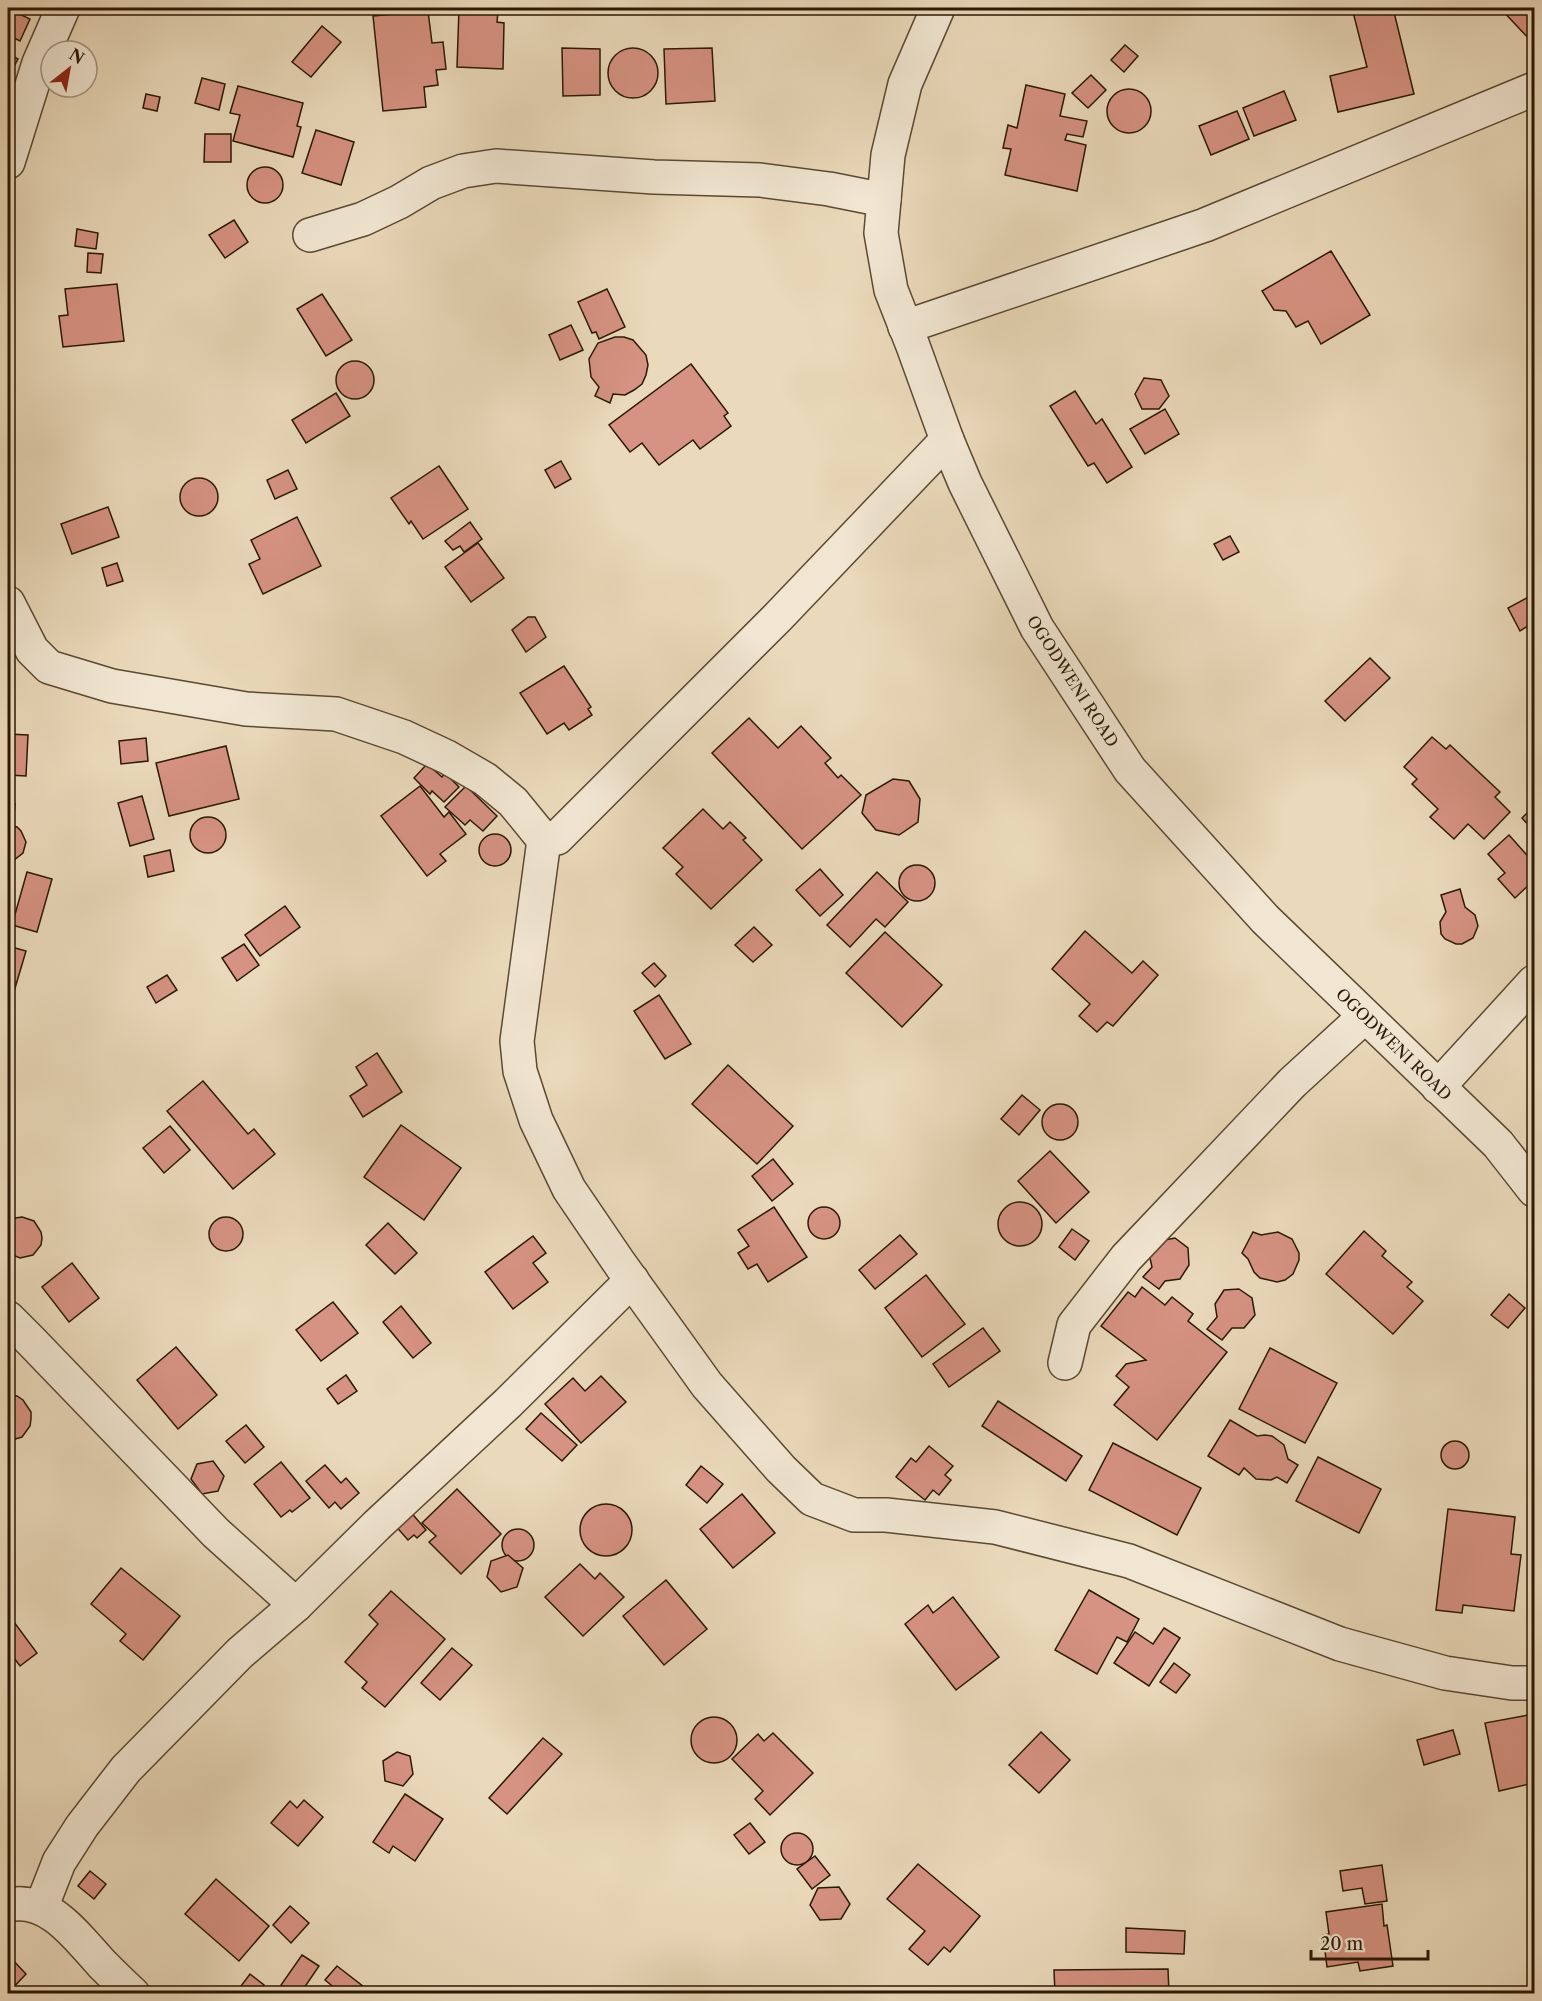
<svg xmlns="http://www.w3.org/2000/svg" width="1542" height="2001" viewBox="0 0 1542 2001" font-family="'Libre Caslon Text',serif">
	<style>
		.building { fill: #d69282; stroke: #2b1905; stroke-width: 1.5 }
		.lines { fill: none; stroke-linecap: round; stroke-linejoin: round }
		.minor-casing { stroke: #5b4932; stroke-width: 36 }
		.tertiary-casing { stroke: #5b4932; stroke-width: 36 }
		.minor { stroke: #f1e6d2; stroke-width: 33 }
		.tertiary { stroke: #f1e6d2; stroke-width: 33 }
		.labels { text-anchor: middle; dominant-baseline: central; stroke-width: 4.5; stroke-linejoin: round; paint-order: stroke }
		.street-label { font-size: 16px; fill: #2b1905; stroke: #f1e6d2 }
	</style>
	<rect width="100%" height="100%" fill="#ead9ba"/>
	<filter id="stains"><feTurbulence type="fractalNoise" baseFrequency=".00333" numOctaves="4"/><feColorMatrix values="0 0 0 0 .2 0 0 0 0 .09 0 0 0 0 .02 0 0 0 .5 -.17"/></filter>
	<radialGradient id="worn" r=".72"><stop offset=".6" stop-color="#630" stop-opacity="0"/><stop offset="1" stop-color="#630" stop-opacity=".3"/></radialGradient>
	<g class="building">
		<path d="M 459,8 L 491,8 L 491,11 L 498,12 L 497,22 L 504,23 L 503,69 L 457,67 Z"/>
		<path d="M 1352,8 L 1393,8 L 1414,94 L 1338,112 L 1330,76 L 1367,67 Z"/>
		<path d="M 1500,8 L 1534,8 L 1534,40 L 1532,42 Z"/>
		<path d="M 13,11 L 30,19 L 20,41 L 8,35 L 8,22 Z"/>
		<path d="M 428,11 L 432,43 L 443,42 L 446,69 L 436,70 L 438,85 L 424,87 L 426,107 L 383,111 L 373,16 Z"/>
		<path d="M 322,26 L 341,42 L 311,77 L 292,62 Z"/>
		<path d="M 1125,45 L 1138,56 L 1124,72 L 1111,60 Z"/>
		<circle cx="633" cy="73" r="25"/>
		<path d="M 562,48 L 600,49 L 600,95 L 563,96 Z"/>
		<path d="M 712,48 L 715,101 L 666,104 L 664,49 Z"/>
		<path d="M 8,53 L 18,59 L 8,77 Z"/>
		<path d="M 1091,75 L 1106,90 L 1088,108 L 1072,93 Z"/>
		<path d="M 202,78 L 225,84 L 219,110 L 195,103 Z"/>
		<path d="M 1026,85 L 1065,94 L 1060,116 L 1087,121 L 1083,137 L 1067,134 L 1065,140 L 1086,145 L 1077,191 L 1005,175 L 1011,149 L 1003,148 L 1008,125 L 1017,128 Z"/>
		<path d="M 238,86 L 303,103 L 297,126 L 301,127 L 293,157 L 233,141 L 240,115 L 230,113 Z"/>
		<circle cx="1129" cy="111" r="22"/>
		<path d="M 1284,91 L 1296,120 L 1254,136 L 1243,108 Z"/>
		<path d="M 146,94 L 160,97 L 157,111 L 143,108 Z"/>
		<path d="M 1237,111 L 1249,139 L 1211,155 L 1199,126 Z"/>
		<path d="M 316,130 L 354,142 L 341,185 L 302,173 Z"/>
		<path d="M 205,134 L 231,134 L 231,162 L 204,162 Z"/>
		<circle cx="265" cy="185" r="18"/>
		<path d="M 234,220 L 248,242 L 225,258 L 209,235 Z"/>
		<path d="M 77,229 L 98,233 L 96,249 L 75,246 Z"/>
		<path d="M 1331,251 L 1370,315 L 1321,344 L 1308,321 L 1296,327 L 1286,311 L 1274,310 L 1262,291 Z"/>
		<path d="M 88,253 L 103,254 L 101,273 L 87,272 Z"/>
		<path d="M 117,284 L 124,341 L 63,347 L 59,316 L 68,315 L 65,289 Z"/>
		<path d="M 607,289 L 625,327 L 599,339 L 596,332 L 592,333 L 578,302 Z"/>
		<path d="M 322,294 L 352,340 L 326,356 L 297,309 Z"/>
		<path d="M 571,325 L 583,350 L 560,360 L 549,335 Z"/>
		<path d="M 615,337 L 624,337 L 633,340 L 646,355 L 648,365 L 646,375 L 642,384 L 634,390 L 625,395 L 613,394 L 610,403 L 595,396 L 599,387 L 591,377 L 589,359 L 598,343 Z"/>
		<circle cx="355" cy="380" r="19"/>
		<path d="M 691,364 L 728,413 L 724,416 L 731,426 L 700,449 L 693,440 L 659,465 L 642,443 L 630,452 L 609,425 Z"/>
		<path d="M 1144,378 L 1161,380 L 1169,396 L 1159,409 L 1142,409 L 1135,394 Z"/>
		<path d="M 1075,391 L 1096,424 L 1102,419 L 1132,467 L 1107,483 L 1094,463 L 1088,466 L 1050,406 Z"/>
		<path d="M 336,393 L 350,416 L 306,443 L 292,420 Z"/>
		<path d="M 1165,409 L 1179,434 L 1145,454 L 1130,429 Z"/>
		<path d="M 561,461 L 571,479 L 555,488 L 545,470 Z"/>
		<path d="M 439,466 L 468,509 L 423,539 L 411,521 L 409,524 L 391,498 Z"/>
		<path d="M 288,470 L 297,489 L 275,499 L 267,480 Z"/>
		<circle cx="199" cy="497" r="19"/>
		<path d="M 108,507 L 119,537 L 72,554 L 61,524 Z"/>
		<path d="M 297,517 L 321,566 L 263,594 L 249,564 L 260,559 L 251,540 Z"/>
		<path d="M 470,522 L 482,539 L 464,552 L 460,546 L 453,550 L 445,541 Z"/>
		<path d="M 1230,536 L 1239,552 L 1223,560 L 1214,544 Z"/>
		<path d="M 478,543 L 504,578 L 471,602 L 445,567 Z"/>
		<path d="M 117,563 L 123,581 L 107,586 L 102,568 Z"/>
		<path d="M 1534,594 L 1534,631 L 1531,624 L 1520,631 L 1508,608 Z"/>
		<path d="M 528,617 L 535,617 L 546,637 L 526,652 L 512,630 Z"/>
		<path d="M 1370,658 L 1390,678 L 1345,721 L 1325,701 Z"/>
		<path d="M 564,666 L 591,707 L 588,709 L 592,715 L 569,730 L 564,723 L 547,734 L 520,693 Z"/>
		<path d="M 749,718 L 778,748 L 801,726 L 831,758 L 825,763 L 838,778 L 841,775 L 861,795 L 802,849 L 712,753 Z"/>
		<path d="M 8,734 L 28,735 L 26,776 L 8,775 Z"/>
		<path d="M 1432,737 L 1446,749 L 1450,745 L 1500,792 L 1495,797 L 1510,812 L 1484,839 L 1468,824 L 1454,839 L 1430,817 L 1438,809 L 1412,784 L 1417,779 L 1404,767 Z"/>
		<path d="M 146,738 L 148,761 L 121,764 L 119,741 Z"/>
		<path d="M 226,746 L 239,799 L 169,816 L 156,763 Z"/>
		<path d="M 427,764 L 442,777 L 445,773 L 459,787 L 444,802 L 432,791 L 430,794 L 414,778 Z"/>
		<path d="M 893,779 L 909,781 L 920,799 L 918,822 L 899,835 L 876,830 L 862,813 L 866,795 Z"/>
		<path d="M 420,786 L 444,817 L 449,812 L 466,834 L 440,854 L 446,861 L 427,876 L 381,816 Z"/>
		<path d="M 466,786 L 497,816 L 483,831 L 470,820 L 465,825 L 445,807 Z"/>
		<path d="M 142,796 L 154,839 L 130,846 L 118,803 Z"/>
		<path d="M 8,803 L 15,804 L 13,827 L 8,826 Z"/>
		<path d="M 1534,806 L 1534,831 L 1522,818 Z"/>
		<path d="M 703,809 L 723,829 L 730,822 L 746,838 L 743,840 L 762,860 L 711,909 L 676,874 L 683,867 L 663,848 Z"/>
		<circle cx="208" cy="835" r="18"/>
		<path d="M 8,825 L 17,827 L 21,831 L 26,842 L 23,853 L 14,860 L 8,861 Z"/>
		<circle cx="495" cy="850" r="16"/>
		<path d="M 1509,835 L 1534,863 L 1534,880 L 1515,898 L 1498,879 L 1505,873 L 1488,854 Z"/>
		<path d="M 170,850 L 174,871 L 148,877 L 144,856 Z"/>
		<circle cx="917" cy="883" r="18"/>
		<path d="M 820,869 L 843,895 L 820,916 L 796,890 Z"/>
		<path d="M 27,872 L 52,879 L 37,932 L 12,925 Z"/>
		<path d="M 877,872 L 908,902 L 885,927 L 876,919 L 850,947 L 827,925 Z"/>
		<path d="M 1460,889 L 1465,907 L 1475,915 L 1478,926 L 1473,938 L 1462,944 L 1456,944 L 1445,939 L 1441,934 L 1440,922 L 1446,912 L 1441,895 Z"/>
		<path d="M 285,906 L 300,927 L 260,956 L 245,935 Z"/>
		<path d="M 754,927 L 772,945 L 753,962 L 735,945 Z"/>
		<path d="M 1085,931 L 1132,973 L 1143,961 L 1158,975 L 1113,1026 L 1107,1022 L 1097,1032 L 1079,1016 L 1090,1004 L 1052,969 Z"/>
		<path d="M 885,932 L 942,985 L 902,1027 L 846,973 Z"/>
		<path d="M 244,944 L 259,965 L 237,981 L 222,958 Z"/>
		<path d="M 8,946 L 26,951 L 13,995 L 8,993 Z"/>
		<path d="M 654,963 L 666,976 L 655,987 L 642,973 Z"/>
		<path d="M 167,975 L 177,990 L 156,1003 L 147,987 Z"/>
		<path d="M 659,995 L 691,1044 L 665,1059 L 634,1011 Z"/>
		<path d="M 377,1053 L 402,1092 L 363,1117 L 350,1096 L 367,1085 L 356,1067 Z"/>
		<path d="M 728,1065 L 793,1126 L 757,1164 L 692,1104 Z"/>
		<path d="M 203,1081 L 248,1134 L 254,1129 L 275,1154 L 233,1189 L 167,1111 Z"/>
		<path d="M 1022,1095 L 1040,1110 L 1019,1135 L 1001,1119 Z"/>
		<circle cx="1060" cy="1122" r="18"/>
		<path d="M 401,1125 L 461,1168 L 424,1220 L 364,1177 Z"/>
		<path d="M 170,1126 L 190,1150 L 164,1173 L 143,1148 Z"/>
		<path d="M 1050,1151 L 1089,1192 L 1056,1223 L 1018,1181 Z"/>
		<path d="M 773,1159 L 793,1184 L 772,1201 L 752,1176 Z"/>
		<circle cx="1020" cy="1224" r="22"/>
		<circle cx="824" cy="1223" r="16"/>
		<path d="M 774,1207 L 807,1257 L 768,1282 L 757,1264 L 748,1269 L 738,1253 L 749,1246 L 738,1230 Z"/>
		<circle cx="226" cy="1234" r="17"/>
		<path d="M 22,1217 L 34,1221 L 41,1232 L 42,1238 L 41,1245 L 33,1255 L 20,1258 L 8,1253 L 8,1222 L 15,1218 Z"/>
		<path d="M 388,1223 L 417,1253 L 395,1274 L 366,1245 Z"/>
		<path d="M 1072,1229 L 1089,1241 L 1075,1260 L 1059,1247 Z"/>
		<path d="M 1364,1231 L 1386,1251 L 1382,1256 L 1412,1282 L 1407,1287 L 1423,1301 L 1393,1334 L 1326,1274 Z"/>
		<path d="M 1253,1232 L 1261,1235 L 1278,1232 L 1292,1239 L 1299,1253 L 1299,1260 L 1293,1274 L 1285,1280 L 1277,1282 L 1260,1278 L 1254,1272 L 1248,1259 L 1242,1253 Z"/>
		<path d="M 900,1235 L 917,1254 L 875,1289 L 859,1270 Z"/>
		<path d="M 533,1236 L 546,1253 L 533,1263 L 548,1282 L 513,1309 L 485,1272 Z"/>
		<path d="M 1175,1238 L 1188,1248 L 1189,1265 L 1180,1279 L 1165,1281 L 1159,1289 L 1143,1277 L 1152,1267 L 1149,1254 L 1160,1241 Z"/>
		<path d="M 72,1263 L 99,1298 L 69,1322 L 42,1287 Z"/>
		<path d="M 926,1275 L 965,1324 L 922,1357 L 885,1308 Z"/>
		<path d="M 1142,1287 L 1165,1305 L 1172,1297 L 1193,1314 L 1188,1321 L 1227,1352 L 1157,1440 L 1114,1405 L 1129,1387 L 1116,1376 L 1126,1364 L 1146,1360 L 1101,1326 L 1128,1292 L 1135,1297 Z"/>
		<path d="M 1239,1289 L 1252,1298 L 1255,1315 L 1244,1328 L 1232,1328 L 1222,1340 L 1207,1329 L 1217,1317 L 1215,1304 L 1224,1290 Z"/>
		<path d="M 1509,1294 L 1525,1308 L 1508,1328 L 1491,1315 Z"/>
		<path d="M 333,1302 L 358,1333 L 321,1361 L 296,1330 Z"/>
		<path d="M 401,1306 L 431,1343 L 413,1358 L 383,1322 Z"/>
		<path d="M 983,1328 L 1000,1351 L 949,1387 L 933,1364 Z"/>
		<path d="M 176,1347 L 217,1395 L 178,1429 L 137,1380 Z"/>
		<path d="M 1270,1348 L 1337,1383 L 1305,1443 L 1239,1409 Z"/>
		<path d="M 346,1375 L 357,1391 L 338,1404 L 327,1389 Z"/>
		<path d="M 601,1376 L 626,1402 L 581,1443 L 545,1404 L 573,1378 L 585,1391 Z"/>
		<path d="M 8,1395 L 17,1396 L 23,1400 L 31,1412 L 31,1419 L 30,1426 L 22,1437 L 8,1441 Z"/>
		<path d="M 998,1401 L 1082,1456 L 1066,1481 L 982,1426 Z"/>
		<path d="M 541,1413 L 577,1445 L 562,1461 L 526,1429 Z"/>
		<path d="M 1230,1420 L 1257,1436 L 1265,1435 L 1272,1436 L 1284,1445 L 1288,1459 L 1298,1465 L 1287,1483 L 1277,1477 L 1271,1480 L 1256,1479 L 1244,1468 L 1239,1475 L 1208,1456 Z"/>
		<path d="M 246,1425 L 264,1447 L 245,1463 L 226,1441 Z"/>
		<circle cx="1455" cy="1455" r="14"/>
		<path d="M 1113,1443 L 1201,1488 L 1177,1535 L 1089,1490 Z"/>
		<path d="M 929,1446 L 953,1466 L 945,1475 L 951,1480 L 939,1495 L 933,1490 L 925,1500 L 896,1477 L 911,1458 L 916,1462 Z"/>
		<path d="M 1318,1457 L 1381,1489 L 1359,1533 L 1296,1501 Z"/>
		<path d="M 213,1461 L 224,1476 L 218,1491 L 202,1494 L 191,1479 L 197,1464 Z"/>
		<path d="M 281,1462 L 310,1498 L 292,1512 L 290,1510 L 281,1517 L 254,1484 Z"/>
		<path d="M 325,1465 L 341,1483 L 346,1478 L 359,1493 L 341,1509 L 335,1502 L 329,1508 L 306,1481 Z"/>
		<path d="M 701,1466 L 723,1484 L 707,1503 L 686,1485 Z"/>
		<path d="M 457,1489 L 501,1534 L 461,1574 L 429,1542 L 436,1536 L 422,1523 Z"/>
		<path d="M 742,1494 L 775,1533 L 733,1568 L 700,1529 Z"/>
		<circle cx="606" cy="1530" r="26"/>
		<path d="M 1448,1509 L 1515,1517 L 1511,1554 L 1521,1555 L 1514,1611 L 1463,1605 L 1462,1613 L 1436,1610 Z"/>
		<path d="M 409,1510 L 426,1530 L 417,1538 L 414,1535 L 408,1540 L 393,1523 Z"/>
		<circle cx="518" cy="1545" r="16"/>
		<path d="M 508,1555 L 523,1568 L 517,1587 L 501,1592 L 487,1577 L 491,1561 Z"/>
		<path d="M 580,1564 L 595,1579 L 600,1573 L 624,1597 L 583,1636 L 545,1597 Z"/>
		<path d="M 121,1568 L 180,1616 L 143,1660 L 120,1641 L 126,1634 L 91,1604 Z"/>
		<path d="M 666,1580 L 707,1629 L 664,1665 L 623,1616 Z"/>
		<path d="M 1089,1590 L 1139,1619 L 1127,1642 L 1117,1637 L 1097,1674 L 1055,1650 Z"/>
		<path d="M 391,1591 L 445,1639 L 385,1707 L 362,1688 L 367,1682 L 345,1662 L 378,1624 L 369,1615 Z"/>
		<path d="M 953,1597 L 999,1657 L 956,1690 L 905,1624 L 928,1605 L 933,1613 Z"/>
		<path d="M 8,1614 L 37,1653 L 20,1666 L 8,1650 Z"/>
		<path d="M 1164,1628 L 1180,1638 L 1149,1686 L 1114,1663 L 1135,1632 L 1153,1644 Z"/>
		<path d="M 452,1648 L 472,1665 L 440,1700 L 421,1683 Z"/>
		<path d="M 1174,1663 L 1190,1675 L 1176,1693 L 1160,1682 Z"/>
		<path d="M 1534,1714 L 1534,1783 L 1499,1791 L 1485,1723 Z"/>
		<circle cx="714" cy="1740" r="23"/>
		<path d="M 1453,1730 L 1460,1754 L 1424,1765 L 1417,1740 Z"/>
		<path d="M 1041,1732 L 1070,1760 L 1039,1793 L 1009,1765 Z"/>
		<path d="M 773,1733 L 813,1773 L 770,1815 L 755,1799 L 763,1791 L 732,1759 L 758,1734 L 764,1741 Z"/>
		<path d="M 543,1738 L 562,1754 L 507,1814 L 489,1798 Z"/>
		<path d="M 397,1752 L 410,1756 L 413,1774 L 403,1786 L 385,1781 L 383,1761 Z"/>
		<path d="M 405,1794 L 443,1819 L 415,1861 L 393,1846 L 389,1853 L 373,1842 Z"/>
		<path d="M 304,1800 L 323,1817 L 298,1846 L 271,1823 L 290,1801 L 297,1808 Z"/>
		<path d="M 750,1823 L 765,1842 L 749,1854 L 734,1835 Z"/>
		<circle cx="797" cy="1849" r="16"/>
		<path d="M 815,1856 L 830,1875 L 812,1889 L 797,1869 Z"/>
		<path d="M 918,1864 L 980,1916 L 950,1952 L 944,1947 L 928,1965 L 909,1949 L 925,1931 L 887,1899 Z"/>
		<path d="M 1382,1865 L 1387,1901 L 1365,1904 L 1362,1888 L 1343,1891 L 1340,1871 Z"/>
		<path d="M 90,1871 L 106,1884 L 94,1899 L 78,1886 Z"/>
		<path d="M 216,1879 L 269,1926 L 239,1961 L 185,1914 Z"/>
		<path d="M 839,1887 L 850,1904 L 841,1919 L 820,1920 L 810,1905 L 818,1888 Z"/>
		<path d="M 1382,1904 L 1384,1926 L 1387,1925 L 1393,1966 L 1360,1971 L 1358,1962 L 1327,1967 L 1323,1935 L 1329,1934 L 1326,1912 Z"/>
		<path d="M 290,1906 L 309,1923 L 291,1943 L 273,1925 Z"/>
		<path d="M 1126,1928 L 1185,1931 L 1184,1954 L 1126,1952 Z"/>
		<path d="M 8,1955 L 26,1974 L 8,1993 Z"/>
		<path d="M 302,1955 L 319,1966 L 300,1994 L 293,1994 L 281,1985 Z"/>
		<path d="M 337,1966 L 364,1987 L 359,1994 L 342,1994 L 325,1980 Z"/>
		<path d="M 1534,1967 L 1534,1994 L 1532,1994 L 1528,1968 Z"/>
		<path d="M 1168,1969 L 1169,1994 L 1055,1994 L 1054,1970 Z"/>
		<path d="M 250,1974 L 264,1985 L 258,1994 L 244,1994 L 238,1990 Z"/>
	</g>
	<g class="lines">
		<defs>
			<g id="minor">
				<path d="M 8,162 L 39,63 L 63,8"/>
				<path d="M 310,235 L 363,219 L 399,202 L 431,183 L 463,171 L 496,166 L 654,177 L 760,180 L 829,189 L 884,200"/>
				<path d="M 905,327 L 1205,225 L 1534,89"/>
				<path d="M 8,603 L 32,650 L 49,667 L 112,686 L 246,709 L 336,714 L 404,737 L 447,757 L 485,779 L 513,802 L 544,840 L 557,838 L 778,617 L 947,440"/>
				<path d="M 544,840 L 517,1041 L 520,1071 L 536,1120 L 569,1189 L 620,1264 L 707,1385 L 781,1469 L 812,1499 L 854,1515 L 886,1515 L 995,1527 L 1129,1561 L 1340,1644 L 1445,1673 L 1512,1683 L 1534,1683"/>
				<path d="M 1438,1087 L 1534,982"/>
				<path d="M 8,1318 L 31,1341 L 216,1533 L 296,1605"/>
				<path d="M 1065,1363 L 1074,1325 L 1126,1258 L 1292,1083 L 1365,1016"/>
				<path d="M 8,1905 C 49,1896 77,1937 102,1964 C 112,1974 122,1984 133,1994"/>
				<path d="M 41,1908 L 59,1862 L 82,1826 L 126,1769 L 240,1653 L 296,1605 L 377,1525 L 508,1403 L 632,1280"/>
			</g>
			<path id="tertiary" d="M 938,8 L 905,84 L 888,155 L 881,233 L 891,290 L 913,346 L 947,440 L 965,483 L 1037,628 L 1130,770 L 1265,919 L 1498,1144 L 1534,1190"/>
		</defs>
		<use href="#minor" class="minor-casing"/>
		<use href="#tertiary" class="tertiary-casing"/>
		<use href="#minor" class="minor"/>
		<use href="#tertiary" class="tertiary"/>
	</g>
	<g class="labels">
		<g class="street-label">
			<text transform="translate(1073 681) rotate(57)">OGODWENI ROAD</text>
			<text transform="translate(1394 1044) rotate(44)">OGODWENI ROAD</text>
		</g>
	</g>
	<rect width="1542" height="2001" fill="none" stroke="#ead9ba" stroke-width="30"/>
	<rect x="9" y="9" width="1524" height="1983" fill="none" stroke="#2b1905" stroke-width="3"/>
	<rect x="15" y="15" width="1512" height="1971" fill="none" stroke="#2b1905" stroke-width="1.5"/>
	<g transform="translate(69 69) rotate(31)"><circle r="28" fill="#f1e6d2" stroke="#a29480" stroke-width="1.5"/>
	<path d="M0-4.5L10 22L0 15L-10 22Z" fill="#8f2418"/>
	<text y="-9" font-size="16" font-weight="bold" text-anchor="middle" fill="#2b1905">N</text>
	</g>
	<path d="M1311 1950v9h117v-9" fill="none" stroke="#2b1905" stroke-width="3"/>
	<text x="1320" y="1950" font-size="18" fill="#2b1905" stroke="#f1e6d2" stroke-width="4.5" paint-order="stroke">20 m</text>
	<rect width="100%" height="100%" filter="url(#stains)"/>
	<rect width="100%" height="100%" fill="url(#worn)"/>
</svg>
